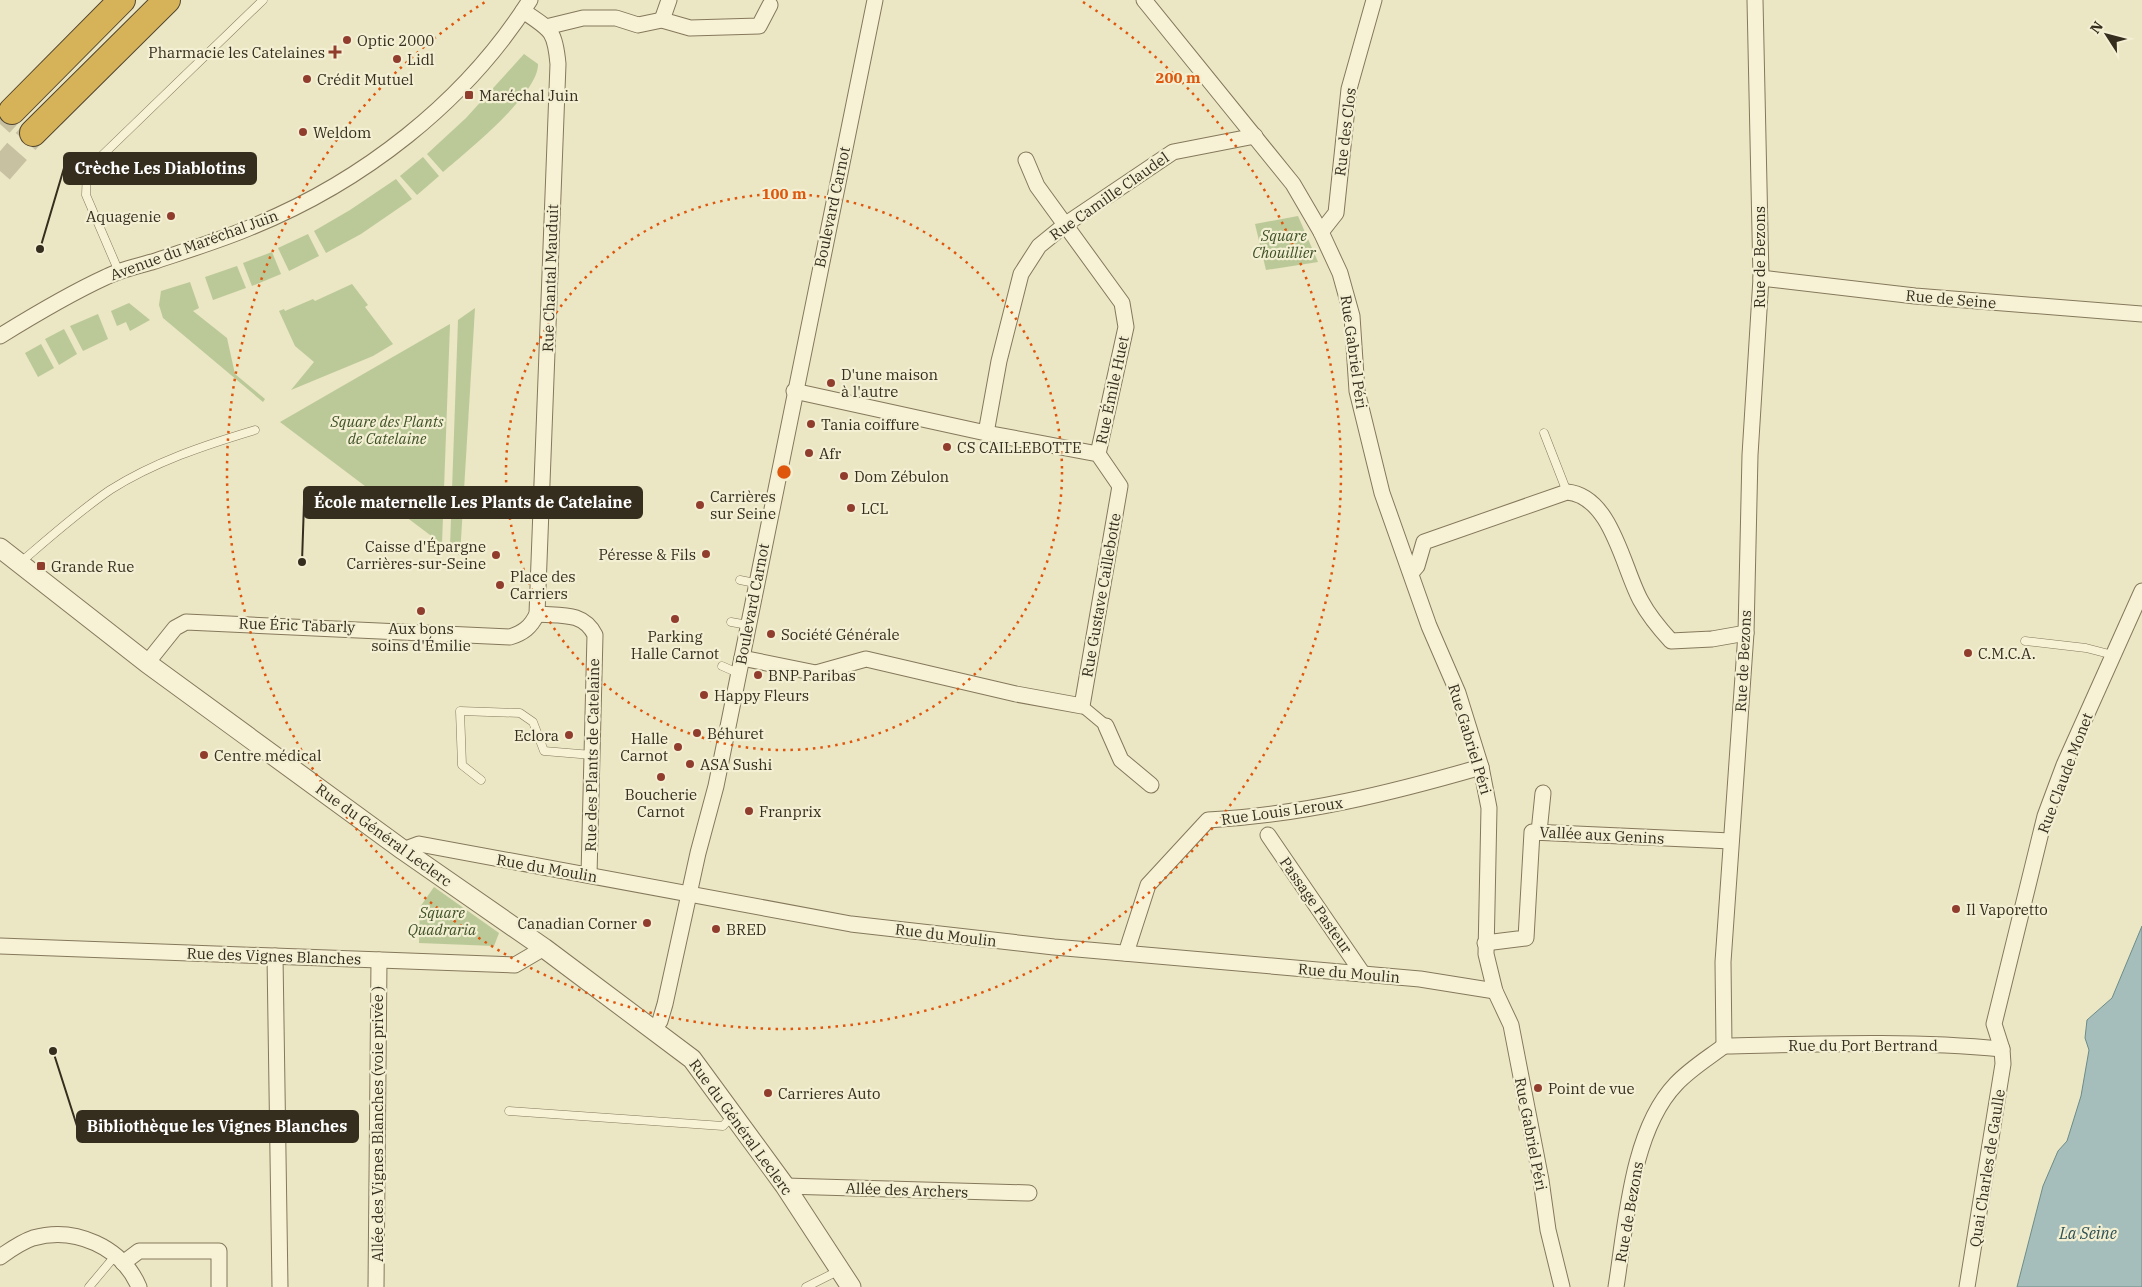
<svg xmlns="http://www.w3.org/2000/svg" width="2142" height="1287" viewBox="0 0 2142 1287" font-family="'IBM Plex Serif',serif">
	<style>
		.green { fill: #bbc998 }
		.water { fill: #a5bebb; stroke: #6c8c89 }
		.lines { fill: none; stroke-linecap: round; stroke-linejoin: round }
		.motorway-tunnel { stroke: #c7c1a2; stroke-width: 26; stroke-dasharray: 26 13; stroke-linecap: butt }
		.service-casing { stroke: #85785b; stroke-width: 9 }
		.pedestrian-casing { stroke: #85785b; stroke-width: 13 }
		.minor-casing { stroke: #85785b; stroke-width: 17 }
		.tertiary-casing { stroke: #85785b; stroke-width: 21 }
		.motorway-casing { stroke: #52452f; stroke-width: 28 }
		.service { stroke: #f7f2d6; stroke-width: 8 }
		.pedestrian { stroke: #f7f2d6; stroke-width: 11 }
		.minor { stroke: #f7f2d6; stroke-width: 15 }
		.tertiary { stroke: #f7f2d6; stroke-width: 19 }
		.motorway { stroke: #d6b358; stroke-width: 26 }
		.ring { fill: none; stroke: #df570d; stroke-width: 2.5; stroke-dasharray: 2.5 5 }
		.poi-dot { fill: #903d2e; stroke: #f3efd2; stroke-width: 2 }
		.labels { text-anchor: middle; dominant-baseline: central; stroke-width: 4.5; stroke-linejoin: round; paint-order: stroke }
		.poi-label { font-size: 15px; fill: #352d1e; stroke: #f3efd2; text-anchor: start }
		.street-label { font-size: 15px; fill: #352d1e; stroke: #f3efd2 }
		.park-label { font-size: 15px; font-style: italic; fill: #3f5126; stroke: #f3efd2 }
		.water-label { font-size: 16px; font-style: italic; fill: #2e5154; stroke: #f3efd2 }
		.centre { fill: #df570d; stroke: #f3efd2; stroke-width: 2.5 }
		.ring-label { font-size: 15px; text-anchor: middle; font-weight: bold; fill: #df570d; stroke: #f3efd2; stroke-width: 4.5; stroke-linejoin: round; paint-order: stroke }
		.leader { fill: none; stroke: #352d1e; stroke-width: 2 }
		.callout-dot { fill: #352d1e; stroke: #f3efd2; stroke-width: 2 }
		.callout { fill: #352d1e; stroke: #352d1e; stroke-width: 2 }
		.callout-label { font-size: 16px; text-anchor: middle; font-weight: bold; fill: #fff }
	</style>
	<rect width="100%" height="100%" fill="#ebe6c3"/>
	<g class="green">
		<path d="M 524,54 L 538,64 C 539,94 466,152 443,172 L 427,154 L 466,118 Z"/>
		<path d="M 423,157 L 439,176 L 417,195 L 400,176 Z"/>
		<path d="M 396,179 L 412,199 L 361,234 L 326,253 L 314,231 L 350,210 Z"/>
		<path d="M 1298,216 L 1318,262 L 1266,270 L 1255,224 Z"/>
		<path d="M 308,234 L 319,256 L 289,271 L 278,248 Z"/>
		<path d="M 272,252 L 281,274 L 252,286 L 243,263 Z"/>
		<path d="M 237,266 L 246,288 L 213,300 L 205,277 Z"/>
		<path d="M 190,282 L 199,308 L 193,311 L 227,338 L 235,374 L 265,399 L 263,402 L 163,318 L 159,305 L 161,291 Z"/>
		<path d="M 352,284 L 368,305 L 365,307 L 393,344 L 373,356 L 291,390 L 314,362 L 295,346 L 279,311 L 284,309 L 285,311 L 313,299 L 315,301 Z"/>
		<path d="M 129,303 L 150,320 L 130,331 L 126,322 L 117,326 L 111,311 Z"/>
		<path d="M 475,308 L 460,556 L 450,547 L 458,320 Z"/>
		<path d="M 98,314 L 108,339 L 83,351 L 70,326 Z"/>
		<path d="M 450,324 L 442,544 L 280,422 Z"/>
		<path d="M 64,329 L 77,354 L 59,365 L 45,339 Z"/>
		<path d="M 41,344 L 54,368 L 38,377 L 25,353 Z"/>
		<path d="M 434,887 L 499,933 L 494,946 L 419,943 L 420,907 Z"/>
	</g>
	<path class="water" d="M 2142,926 L 2142,1287 L 2017,1287 L 2043,1186 L 2058,1151 L 2067,1141 L 2081,1096 L 2089,1050 L 2085,1038 L 2087,1020 L 2112,998 Z"/>
	<g class="lines">
		<g class="motorway-tunnel">
			<path d="M 0,124 L 12,111"/>
			<path d="M 0,171 L 33,133"/>
		</g>
		<defs>
			<g id="service">
				<path d="M 119,272 L 86,195 L 87,170 L 263,0"/>
				<path d="M 1544,433 L 1567,492"/>
				<path d="M 21,562 C 50,537 78,512 110,490 C 154,462 205,445 255,430"/>
				<path d="M 740,580 L 755,583"/>
				<path d="M 731,622 L 748,625"/>
				<path d="M 2025,641 L 2086,648 L 2113,655"/>
				<path d="M 722,666 L 738,673"/>
				<path d="M 481,780 L 462,765 L 460,711 L 520,713 L 533,722 L 544,751 L 592,755"/>
				<path d="M 509,1111 L 723,1126 L 732,1116"/>
				<path d="M 89,1287 L 115,1256"/>
				<path d="M 806,1287 L 840,1270"/>
			</g>
			<path id="pedestrian" d="M 1082,706 L 1106,726"/>
			<g id="minor">
				<path d="M 1144,0 L 1293,184 L 1321,232 L 1340,273 L 1352,316 L 1357,391 L 1382,493 L 1429,626 L 1458,693 L 1481,767 L 1489,808 L 1486,954 L 1495,991 L 1511,1025 L 1541,1180 L 1548,1230 L 1562,1287"/>
				<path d="M 662,20 L 669,0"/>
				<path d="M 546,27 L 583,18 L 616,18 L 638,25 L 662,20 L 690,28 L 759,26 L 770,5"/>
				<path d="M 1026,160 L 1037,186 L 1122,303 L 1126,327 L 1098,454"/>
				<path d="M 1321,232 L 1336,213 L 1349,89 L 1374,0"/>
				<path d="M 1761,278 L 1915,296 L 2142,314"/>
				<path d="M 0,336 C 34,315 69,294 106,277 C 120,270 137,266 152,262 C 185,251 218,241 249,228 C 361,183 465,103 530,0"/>
				<path d="M 986,433 L 999,361 L 1021,274 L 1039,246 L 1066,224 L 1173,152 L 1255,136"/>
				<path d="M 1411,573 L 1417,566 L 1424,542 L 1567,492 C 1612,496 1623,569 1641,601 C 1649,616 1660,629 1671,641 L 1712,639 L 1746,633"/>
				<path d="M 537,614 C 560,616 583,611 595,635 L 589,875"/>
				<path d="M 742,658 L 816,673 L 866,659 L 1016,694 L 1082,706 L 1120,486 L 1098,454 L 986,433 L 794,391"/>
				<path d="M 147,663 L 175,628 L 186,622 L 510,637 C 523,633 531,627 537,614 L 558,64 C 555,30 551,30 523,11"/>
				<path d="M 1106,726 L 1121,760 L 1151,785"/>
				<path d="M 1539,832 L 1543,793"/>
				<path d="M 1268,835 L 1363,974"/>
				<path d="M 403,850 L 419,844 L 851,924 L 1054,947 L 1420,979 L 1495,991"/>
				<path d="M 1485,943 L 1526,938 L 1532,832 L 1731,841"/>
				<path d="M 0,946 L 515,965 L 544,948"/>
				<path d="M 1126,953 L 1148,885 L 1208,820 C 1302,815 1391,793 1481,767"/>
				<path d="M 275,956 L 280,1287"/>
				<path d="M 654,1029 L 660,1021 L 665,1004 L 698,853 L 716,786 L 875,0"/>
				<path d="M 1724,1046 L 1723,962 L 1746,633 L 1750,455 L 1761,278 L 1755,0"/>
				<path d="M 1724,1046 C 1816,1044 1910,1040 2002,1049"/>
				<path d="M 785,1186 L 1029,1193"/>
				<path d="M 0,1257 C 10,1250 21,1242 33,1238 C 75,1226 122,1247 139,1287"/>
				<path d="M 123,1263 L 139,1251 L 219,1251 L 219,1287"/>
				<path d="M 376,1287 L 379,960"/>
				<path d="M 1616,1287 C 1626,1225 1631,1131 1676,1084 C 1690,1069 1708,1058 1724,1046"/>
				<path d="M 1967,1287 L 2003,1064 L 2002,1049 L 1994,1024 L 2045,816 L 2064,765 L 2142,591"/>
			</g>
			<path id="tertiary" d="M 0,548 L 147,663 L 403,850 L 544,948 L 692,1059 L 785,1186 L 851,1287"/>
			<g id="motorway">
				<path d="M 12,111 L 122,0"/>
				<path d="M 33,133 L 167,0"/>
			</g>
		</defs>
		<use href="#service" class="service-casing"/>
		<use href="#pedestrian" class="pedestrian-casing"/>
		<use href="#minor" class="minor-casing"/>
		<use href="#tertiary" class="tertiary-casing"/>
		<use href="#motorway" class="motorway-casing"/>
		<use href="#service" class="service"/>
		<use href="#pedestrian" class="pedestrian"/>
		<use href="#minor" class="minor"/>
		<use href="#tertiary" class="tertiary"/>
		<use href="#motorway" class="motorway"/>
	</g>
	<g class="ring">
		<circle cx="784" cy="472" r="278"/>
		<path d="M1083 2A557 557 0 1 1 485 2"/>
	</g>
	<g class="poi-dot">
		<circle cx="347" cy="40" r="5"/>
		<path d="M332.5 44.5h5v5h5v5h-5v5h-5v-5h-5v-5h5z"/>
		<circle cx="397" cy="59" r="5"/>
		<circle cx="307" cy="79" r="5"/>
		<rect x="464" y="90" width="10" height="10" rx="2.5"/>
		<circle cx="303" cy="132" r="5"/>
		<circle cx="171" cy="216" r="5"/>
		<circle cx="831" cy="383" r="5"/>
		<circle cx="811" cy="424" r="5"/>
		<circle cx="947" cy="447" r="5"/>
		<circle cx="809" cy="453" r="5"/>
		<circle cx="844" cy="476" r="5"/>
		<circle cx="700" cy="505" r="5"/>
		<circle cx="851" cy="508" r="5"/>
		<circle cx="706" cy="554" r="5"/>
		<circle cx="496" cy="555" r="5"/>
		<rect x="36" y="561" width="10" height="10" rx="2.5"/>
		<circle cx="500" cy="585" r="5"/>
		<circle cx="421" cy="611" r="5"/>
		<circle cx="675" cy="619" r="5"/>
		<circle cx="771" cy="634" r="5"/>
		<circle cx="1968" cy="653" r="5"/>
		<circle cx="758" cy="675" r="5"/>
		<circle cx="704" cy="695" r="5"/>
		<circle cx="697" cy="733" r="5"/>
		<circle cx="569" cy="735" r="5"/>
		<circle cx="678" cy="747" r="5"/>
		<circle cx="204" cy="755" r="5"/>
		<circle cx="690" cy="764" r="5"/>
		<circle cx="661" cy="777" r="5"/>
		<circle cx="749" cy="811" r="5"/>
		<circle cx="1956" cy="909" r="5"/>
		<circle cx="647" cy="923" r="5"/>
		<circle cx="716" cy="929" r="5"/>
		<circle cx="1538" cy="1088" r="5"/>
		<circle cx="768" cy="1093" r="5"/>
	</g>
	<g class="labels">
		<g class="poi-label">
			<text x="357" y="40">Optic 2000</text>
			<text x="325" y="52" text-anchor="end">Pharmacie les Catelaines</text>
			<text x="407" y="59">Lidl</text>
			<text x="317" y="79">Crédit Mutuel</text>
			<text x="479" y="95">Maréchal Juin</text>
			<text x="313" y="132">Weldom</text>
			<text x="161" y="216" text-anchor="end">Aquagenie</text>
			<text x="841" y="374">D'une maison<tspan x="841" dy="17">à l'autre</tspan></text>
			<text x="821" y="424">Tania coiffure</text>
			<text x="957" y="447">CS CAILLEBOTTE</text>
			<text x="819" y="453">Afr</text>
			<text x="854" y="476">Dom Zébulon</text>
			<text x="710" y="496">Carrières<tspan x="710" dy="17">sur Seine</tspan></text>
			<text x="861" y="508">LCL</text>
			<text x="486" y="546" text-anchor="end">Caisse d'Épargne<tspan x="486" dy="17">Carrières-sur-Seine</tspan></text>
			<text x="696" y="554" text-anchor="end">Péresse &amp; Fils</text>
			<text x="51" y="566">Grande Rue</text>
			<text x="510" y="576">Place des<tspan x="510" dy="17">Carriers</tspan></text>
			<text x="421" y="628" text-anchor="middle">Aux bons<tspan x="421" dy="17">soins d'Émilie</tspan></text>
			<text x="781" y="634">Société Générale</text>
			<text x="675" y="636" text-anchor="middle">Parking<tspan x="675" dy="17">Halle Carnot</tspan></text>
			<text x="1978" y="653">C.M.C.A.</text>
			<text x="768" y="675">BNP Paribas</text>
			<text x="714" y="695">Happy Fleurs</text>
			<text x="707" y="733">Béhuret</text>
			<text x="559" y="735" text-anchor="end">Eclora</text>
			<text x="668" y="738" text-anchor="end">Halle<tspan x="668" dy="17">Carnot</tspan></text>
			<text x="214" y="755">Centre médical</text>
			<text x="700" y="764">ASA Sushi</text>
			<text x="661" y="794" text-anchor="middle">Boucherie<tspan x="661" dy="17">Carnot</tspan></text>
			<text x="759" y="811">Franprix</text>
			<text x="1966" y="909">Il Vaporetto</text>
			<text x="637" y="923" text-anchor="end">Canadian Corner</text>
			<text x="726" y="929">BRED</text>
			<text x="1548" y="1088">Point de vue</text>
			<text x="778" y="1093">Carrieres Auto</text>
		</g>
		<g class="street-label">
			<text transform="translate(1345 132) rotate(-83)">Rue des Clos</text>
			<text transform="translate(1109 196) rotate(-35)">Rue Camille Claudel</text>
			<text transform="translate(832 207) rotate(-78)">Boulevard Carnot</text>
			<text transform="translate(194 245) rotate(-20)">Avenue du Maréchal Juin</text>
			<text transform="translate(1759 257) rotate(-90)">Rue de Bezons</text>
			<text transform="translate(550 278) rotate(-88)">Rue Chantal Mauduit</text>
			<text transform="translate(1951 299) rotate(5)">Rue de Seine</text>
			<text transform="translate(1354 352) rotate(82)">Rue Gabriel Péri</text>
			<text transform="translate(1112 390) rotate(-78)">Rue Émile Huet</text>
			<text transform="translate(1101 595) rotate(-80)">Rue Gustave Caillebotte</text>
			<text transform="translate(752 604) rotate(-79)">Boulevard Carnot</text>
			<text transform="translate(297 625) rotate(2)">Rue Éric Tabarly</text>
			<text transform="translate(1743 661) rotate(-87)">Rue de Bezons</text>
			<text transform="translate(1470 739) rotate(73)">Rue Gabriel Péri</text>
			<text transform="translate(592 755) rotate(-89)">Rue des Plants de Catelaine</text>
			<text transform="translate(2065 773) rotate(-69)">Rue Claude Monet</text>
			<text transform="translate(1282 811) rotate(-8)">Rue Louis Leroux</text>
			<text transform="translate(384 835) rotate(36)">Rue du Général Leclerc</text>
			<text transform="translate(1602 835) rotate(3)">Vallée aux Genins</text>
			<text transform="translate(547 868) rotate(10)">Rue du Moulin</text>
			<text transform="translate(1316 905) rotate(55)">Passage Pasteur</text>
			<text transform="translate(946 935) rotate(7)">Rue du Moulin</text>
			<text transform="translate(274 956) rotate(2)">Rue des Vignes Blanches</text>
			<text transform="translate(1349 973) rotate(5)">Rue du Moulin</text>
			<text x="1863" y="1045">Rue du Port Bertrand</text>
			<text transform="translate(377 1124) rotate(-90)">Allée des Vignes Blanches (voie privée )</text>
			<text transform="translate(741 1127) rotate(54)">Rue du Général Leclerc</text>
			<text transform="translate(1531 1134) rotate(79)">Rue Gabriel Péri</text>
			<text transform="translate(1987 1168) rotate(-81)">Quai Charles de Gaulle</text>
			<text transform="translate(907 1190) rotate(2)">Allée des Archers</text>
			<text transform="translate(1629 1212) rotate(-80)">Rue de Bezons</text>
		</g>
		<g class="park-label">
			<text x="1284" y="235">Square<tspan x="1284" dy="17">Chouillier</tspan></text>
			<text x="387" y="421">Square des Plants<tspan x="387" dy="17">de Catelaine</tspan></text>
			<text x="442" y="912">Square<tspan x="442" dy="17">Quadraria</tspan></text>
		</g>
		<g class="water-label">
			<text x="2088" y="1233">La Seine</text>
		</g>
	</g>
	<circle cx="784" cy="472" r="8" class="centre"/>
	<g class="ring-label">
		<text x="1178" y="83">200 m</text>
		<text x="784" y="199">100 m</text>
	</g>
	<path class="leader" d="M40 249L64 168M302 562L304 503M53 1051L77 1126"/>
	<g class="callout-dot">
		<circle cx="40" cy="249" r="5"/>
		<circle cx="302" cy="562" r="5"/>
		<circle cx="53" cy="1051" r="5"/>
	</g>
	<g class="callout">
		<rect x="64" y="153" width="192" height="31" rx="5"/>
		<rect x="304" y="487" width="338" height="31" rx="5"/>
		<rect x="77" y="1111" width="281" height="31" rx="5"/>
	</g>
	<g class="callout-label">
		<text x="160" y="174">Crèche Les Diablotins</text>
		<text x="473" y="508">École maternelle Les Plants de Catelaine</text>
		<text x="217" y="1132">Bibliothèque les Vignes Blanches</text>
	</g>
	<g transform="translate(2107 35) rotate(306)" stroke="#f3efd2" stroke-width="4" paint-order="stroke">
	<path d="M0-4L9 19L0 12L-9 19Z" fill="#352d1e"/>
	<text y="-8" font-size="14" font-weight="bold" text-anchor="middle" fill="#352d1e">N</text>
	</g>
</svg>
